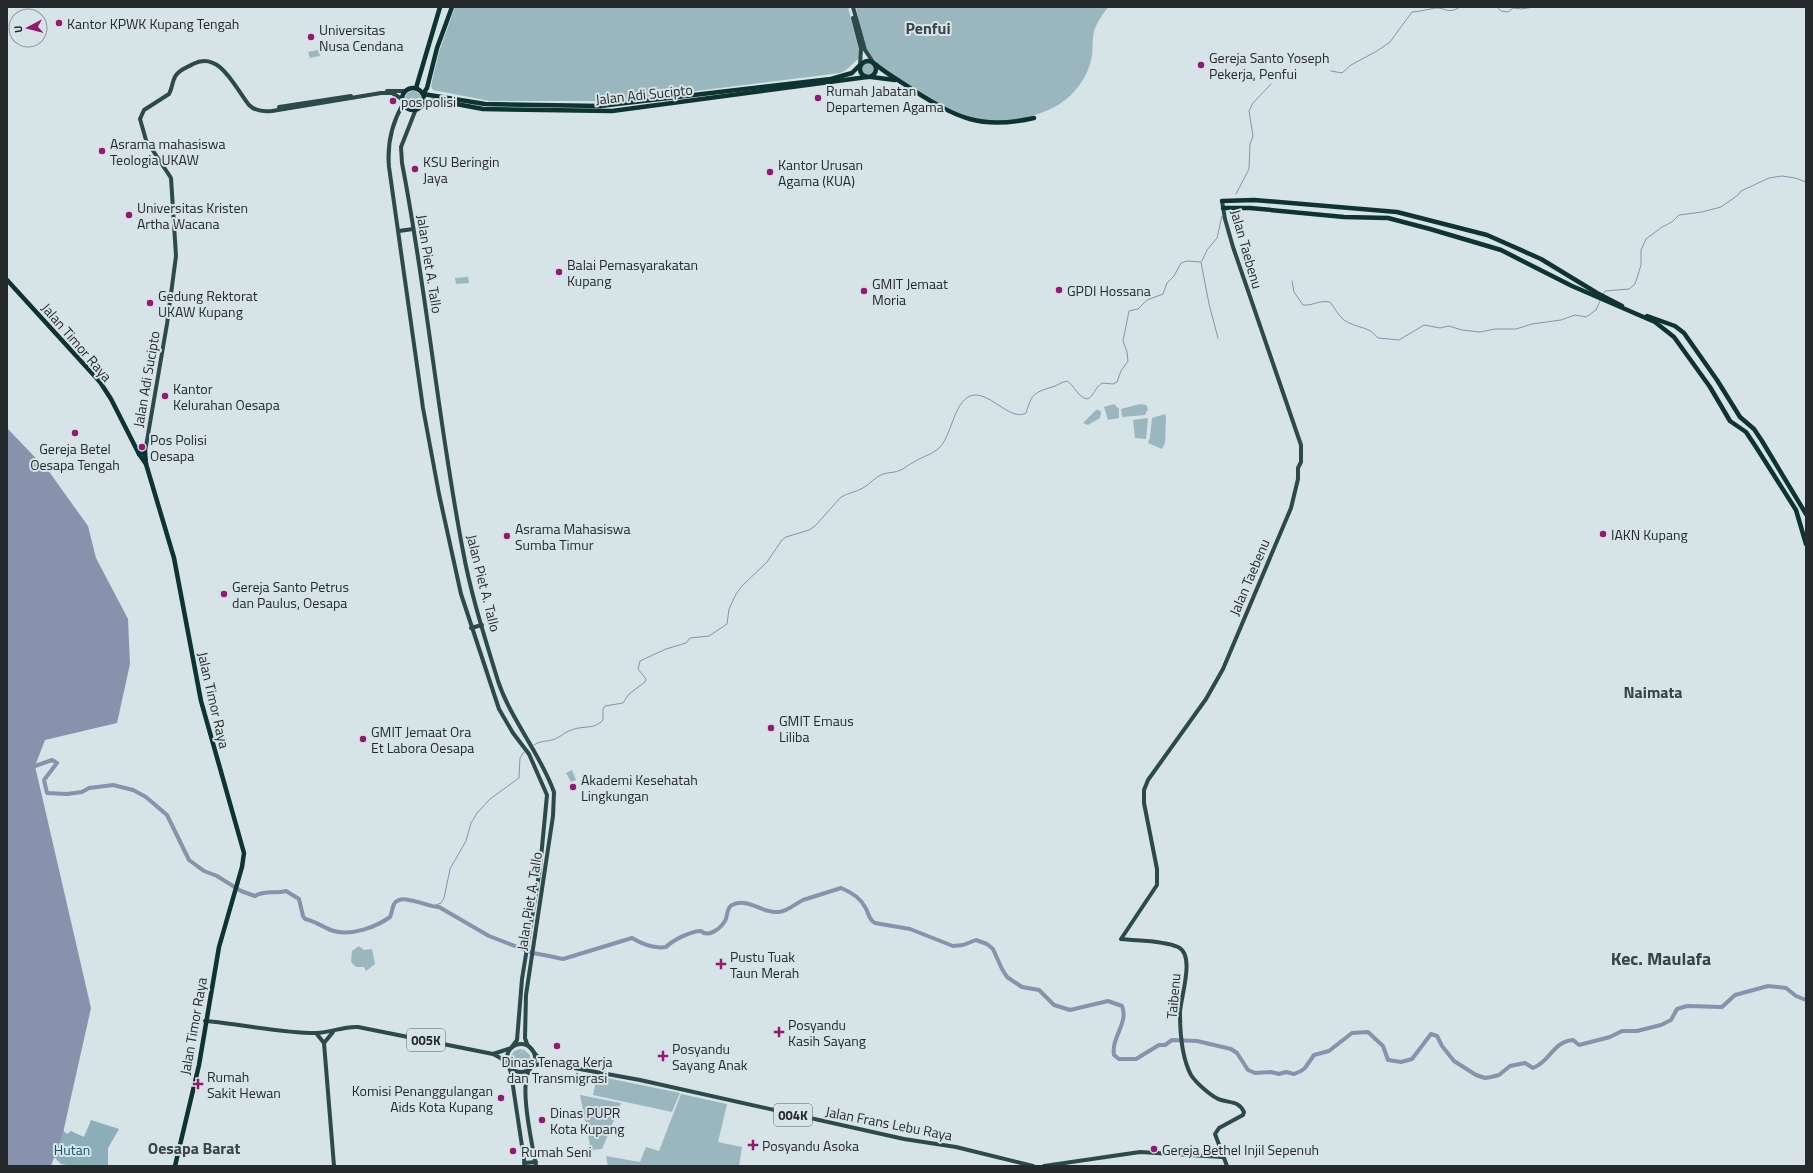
<svg xmlns="http://www.w3.org/2000/svg" width="1813" height="1173" viewBox="0 0 1813 1173" font-family="'Titillium Web',sans-serif">
	<style>
		.green { fill: #9ab6bf }
		.forest { fill: #8baeb9 }
		.water { fill: #8892ac }
		.lines { fill: none; stroke-linecap: round; stroke-linejoin: round }
		.stream { stroke: #8892ac; stroke-width: 1 }
		.river { stroke: #8892ac; stroke-width: 4 }
		.major { stroke: #2d4a4a; stroke-width: 4 }
		.highway { stroke: #0e3333; stroke-width: 4.5 }
		.poi-dot { fill: #931873; stroke: #d6e3e7; stroke-width: 1.5 }
		.labels { text-anchor: middle; dominant-baseline: central; stroke-width: 4; stroke-linejoin: round; paint-order: stroke }
		.shield { fill: #d6e3e7; stroke: #5b6264; stroke-width: 1 }
		.shield-label { font-size: 13px; font-weight: bold; fill: #262a2c }
		.poi-label { font-size: 14px; fill: #262a2c; stroke: #d6e3e7; text-anchor: start }
		.street-label { font-size: 14px; fill: #262a2c; stroke: #d6e3e7 }
		.park-label { font-size: 14px; fill: #0f5668; stroke: #d6e3e7 }
		.quarter-label { font-size: 16px; font-weight: bold; fill: #3a4448; stroke: #d6e3e7 }
		.district-label { font-size: 18px; font-weight: bold; fill: #3a4448; stroke: #d6e3e7 }
	</style>
	<rect width="100%" height="100%" fill="#d6e3e7"/>
	<g class="green">
		<path d="M 455,7 L 848,7 L 859,51 L 859,58 L 846,70 L 840,73 L 616,101 L 490,101 L 433,90 L 431,86 L 439,52 Z"/>
		<path d="M 856,7 L 1108,7 C 1103,14 1097,22 1094,31 C 1092,39 1093,47 1092,55 C 1090,70 1082,84 1071,95 C 1045,120 990,129 956,113 C 942,107 929,96 915,88 C 899,79 880,70 869,54 C 862,43 859,20 856,7 Z"/>
		<path d="M 318,50 L 320,56 L 310,58 L 308,52 Z"/>
		<circle cx="868" cy="69" r="7"/>
		<circle cx="413" cy="99" r="8"/>
		<path d="M 468,277 L 469,283 L 456,284 L 455,278 Z"/>
		<path d="M 1114,404 L 1119,409 L 1119,418 L 1108,420 L 1104,407 Z"/>
		<path d="M 1140,404 L 1146,405 L 1148,409 L 1145,415 L 1122,417 L 1121,409 Z"/>
		<path d="M 1096,410 L 1099,410 L 1101,412 L 1100,418 L 1088,425 L 1083,423 Z"/>
		<path d="M 1165,414 L 1166,416 L 1165,443 L 1162,449 L 1148,443 L 1150,437 L 1152,418 Z"/>
		<path d="M 1148,418 L 1146,439 L 1135,438 L 1133,420 Z"/>
		<path d="M 572,770 L 576,780 L 571,782 L 566,773 Z"/>
		<path d="M 359,946 L 364,950 L 372,949 L 375,964 L 366,971 L 364,967 L 356,967 L 351,962 L 352,951 Z"/>
		<path d="M 520,1049 L 522,1049 L 521,1054 L 523,1049 L 530,1055 L 530,1060 L 525,1060 L 530,1061 C 528,1066 525,1068 520,1068 L 520,1062 L 519,1068 L 513,1065 L 511,1057 L 515,1057 L 511,1056 L 514,1051 Z"/>
		<path d="M 597,1076 L 680,1093 L 672,1112 L 593,1095 Z"/>
		<path d="M 681,1094 L 727,1104 L 718,1142 L 742,1147 L 739,1166 L 608,1166 L 606,1156 L 640,1162 L 646,1147 L 659,1151 Z"/>
		<path d="M 580,1095 L 621,1103 L 602,1149 L 591,1150 Z"/>
	</g>
	<path class="forest" d="M 91,1120 L 119,1129 L 108,1148 L 108,1166 L 72,1166 L 61,1164 L 45,1148 L 60,1127 L 67,1134 L 71,1131 L 84,1137 Z"/>
	<path class="water" d="M 7,428 L 50,473 L 88,526 L 96,558 L 128,619 L 130,664 L 117,723 L 45,740 L 35,766 L 91,1008 L 63,1133 L 51,1166 L 7,1166 Z"/>
	<g class="lines">
		<g class="stream">
			<path d="M 1497,7 L 1501,11 L 1508,12 L 1513,8 L 1521,9 L 1534,7"/>
			<path d="M 1331,71 L 1342,73 L 1351,65 L 1377,51 L 1390,42 L 1412,12 C 1419,12 1432,8 1438,8 C 1448,9 1449,14 1460,7"/>
			<path d="M 1236,194 L 1249,169 L 1250,144 L 1253,136 L 1249,111 L 1253,103 L 1271,84"/>
			<path d="M 1202,261 L 1207,250 L 1217,238 L 1222,216"/>
			<path d="M 1292,281 L 1294,292 L 1303,305 C 1313,306 1318,300 1330,302 C 1335,308 1338,315 1344,320 C 1357,329 1368,325 1378,338 L 1399,340 L 1424,325 L 1440,328 L 1449,326 L 1462,330 L 1480,332 L 1495,329 L 1516,329 L 1532,324 L 1561,320 L 1575,315 L 1586,317 L 1596,310 L 1600,301"/>
			<path d="M 1603,294 L 1605,291 L 1629,289 L 1635,284 L 1641,265 L 1641,250 L 1646,239 L 1662,227 L 1672,222 L 1679,215 L 1702,212 L 1721,207 L 1738,195 L 1741,191 L 1769,178 L 1782,176 L 1795,178 L 1806,182"/>
			<path d="M 534,745 C 541,740 548,742 555,739 C 562,736 566,731 574,729 C 585,726 595,729 603,720 L 603,709 L 605,706 L 623,703 L 629,694 L 645,682 L 646,679 L 638,669 L 640,661 L 666,649 L 686,643 L 690,638 L 709,636 L 727,624 L 729,609 L 736,594 L 742,586 L 767,562 L 782,540 L 786,537 L 809,530 L 815,526 L 841,497 C 848,493 856,492 863,488 C 870,484 875,477 883,474 C 889,472 895,473 901,470 C 905,468 909,464 914,462 C 923,456 932,455 940,447 C 951,436 954,403 970,396 C 989,389 1009,422 1026,413 C 1032,394 1033,393 1052,387 C 1057,386 1061,382 1067,381 C 1075,386 1078,398 1088,399 C 1094,395 1095,388 1102,383 L 1113,384 L 1117,382 L 1121,371 L 1128,361 L 1127,352 L 1123,341 L 1129,311 L 1138,309 L 1147,300 L 1163,294 L 1167,283 L 1174,276 L 1181,263 L 1187,261 L 1201,262 L 1209,304 L 1218,338"/>
			<path d="M 431,907 L 441,903 L 444,898 L 450,869 L 466,841 L 471,823 L 477,813 L 490,799 L 519,778 L 520,758 L 524,752"/>
		</g>
		<path class="river" d="M 35,766 L 52,760 L 57,763 L 44,780 L 47,793 L 67,794 L 82,792 L 89,788 L 113,785 L 133,790 L 146,797 L 167,815 L 189,860 L 204,871 L 217,876 L 241,891 L 255,896 C 264,890 276,894 286,891 L 299,899 L 303,916 L 305,919 C 315,921 324,928 334,931 C 352,936 376,927 390,917 C 392,913 392,908 394,904 C 402,892 426,907 439,907 L 489,936 L 533,953 L 549,956 L 563,959 L 632,938 C 642,944 654,949 666,947 C 673,940 691,931 701,931 C 708,938 720,929 725,921 C 728,916 726,908 732,905 C 749,897 762,914 779,912 C 788,911 795,904 803,900 C 806,899 838,889 841,888 C 851,892 860,897 865,907 C 869,913 868,919 875,923 L 910,929 L 953,946 L 963,945 L 976,940 L 987,944 L 993,949 L 1002,969 L 1007,977 L 1022,987 L 1039,990 L 1054,1005 L 1070,1010 L 1108,1001 L 1122,1006 C 1129,1023 1111,1037 1114,1055 L 1119,1059 L 1136,1059 L 1159,1045 L 1165,1045 L 1172,1040 L 1197,1041 L 1231,1049 L 1237,1053 L 1248,1070 L 1255,1073 L 1271,1072 L 1279,1074 L 1286,1072 L 1294,1074 L 1301,1071 L 1305,1068 L 1314,1055 L 1329,1051 L 1352,1033 L 1368,1032 L 1383,1046 L 1388,1060 L 1401,1062 L 1412,1059 L 1431,1034 L 1437,1036 L 1442,1046 L 1454,1061 L 1476,1075 L 1485,1078 L 1491,1077 L 1499,1075 L 1510,1066 L 1525,1063 L 1533,1068 C 1551,1061 1552,1042 1573,1040 L 1579,1045 L 1610,1037 L 1622,1031 L 1637,1031 L 1661,1025 L 1671,1020 L 1677,1009 L 1687,1006 L 1722,1007 L 1735,995 L 1768,986 L 1786,988 L 1796,996 L 1806,1000"/>
		<g class="major">
			<path d="M 853,7 L 865,50 L 873,62"/>
			<path d="M 853,18 L 861,49 L 860,65"/>
			<path d="M 387,91 L 405,91"/>
			<path d="M 403,104 C 392,123 387,145 389,167 L 423,408 L 439,494 L 461,594 L 499,709 L 513,733 L 529,754 L 547,795 L 540,868 L 522,979 L 517,1040 L 511,1048 L 493,1054"/>
			<path d="M 279,107 L 351,96"/>
			<path d="M 416,109 L 401,147 L 402,163 C 427,292 438,422 463,551 C 471,595 485,638 498,681 C 511,720 540,753 554,792 L 553,816 L 526,995 L 525,1038 L 527,1044 L 537,1056 L 552,1064 L 640,1080 L 904,1139 L 956,1147 L 1033,1166"/>
			<path d="M 1222,201 L 1225,219 L 1233,247 L 1301,445 L 1301,462 L 1298,468 L 1298,479 L 1291,508 L 1223,669 L 1206,699 L 1148,780 L 1144,790 L 1144,803 L 1157,869 L 1157,885 L 1121,939 C 1137,941 1162,940 1178,947 C 1196,955 1180,999 1180,1013 C 1180,1032 1182,1058 1191,1075 C 1196,1083 1213,1098 1221,1100 C 1231,1103 1239,1101 1244,1112 L 1243,1115 L 1219,1128 L 1215,1134 L 1227,1166"/>
			<path d="M 399,231 L 413,229"/>
			<path d="M 145,452 L 167,324 L 176,256 L 171,178 L 146,140 L 140,119 L 144,110 L 169,94 C 173,87 172,79 177,74 C 181,69 188,67 193,64 C 220,50 235,88 249,105 C 255,111 263,112 272,111 L 381,93 L 392,93 L 402,99"/>
			<path d="M 471,628 L 482,625"/>
			<path d="M 205,1021 C 242,1024 279,1033 316,1033 C 331,1033 343,1026 358,1027 L 493,1054 C 503,1059 508,1062 511,1073 L 525,1166"/>
			<path d="M 316,1033 L 324,1043 L 334,1166"/>
			<path d="M 324,1043 L 333,1032"/>
			<circle cx="521" cy="1058" r="14"/>
			<path d="M 524,1163 L 536,1162"/>
			<path d="M 536,1166 C 533,1147 518,1084 530,1069 C 534,1063 543,1064 550,1064"/>
			<path d="M 1044,1166 L 1140,1152 L 1222,1157"/>
		</g>
		<g class="highway">
			<circle cx="868" cy="69" r="8"/>
			<path d="M 875,64 C 887,74 900,81 913,90 C 957,118 980,130 1034,118"/>
			<path d="M 871,77 L 895,80"/>
			<circle cx="413" cy="99" r="11"/>
			<path d="M 416,88 L 440,7"/>
			<path d="M 423,94 L 485,104 L 600,106 L 831,79 L 852,73 L 859,66"/>
			<path d="M 423,94 L 427,88 L 437,48 L 452,7"/>
			<path d="M 423,103 L 431,101 L 440,101 L 483,109 L 612,111 L 867,77"/>
			<path d="M 1222,201 L 1254,200 L 1397,212 L 1487,235 L 1541,259 L 1597,293 L 1622,306"/>
			<path d="M 1223,208 L 1250,208 L 1344,217 L 1388,218 L 1430,229 L 1501,250 L 1572,286 L 1655,322 L 1674,337 L 1710,387 L 1730,421 L 1746,432 L 1756,447 L 1796,510 L 1806,544"/>
			<path d="M 7,280 L 100,382 L 111,399 L 139,454 L 146,464 L 174,558 L 201,701 L 244,853 L 242,867 L 219,947 L 199,1065 L 175,1166"/>
			<path d="M 1647,316 L 1675,326 L 1684,333 L 1717,380 L 1740,417 L 1754,429 L 1762,441 L 1806,514"/>
			<path d="M 139,454 L 145,452 L 146,464"/>
		</g>
	</g>
	<g class="poi-dot">
		<circle cx="59" cy="23" r="4"/>
		<circle cx="311" cy="37" r="4"/>
		<circle cx="1201" cy="65" r="4"/>
		<circle cx="818" cy="98" r="4"/>
		<circle cx="393" cy="101" r="4"/>
		<circle cx="102" cy="151" r="4"/>
		<circle cx="415" cy="169" r="4"/>
		<circle cx="770" cy="172" r="4"/>
		<circle cx="129" cy="215" r="4"/>
		<circle cx="559" cy="272" r="4"/>
		<circle cx="1059" cy="290" r="4"/>
		<circle cx="864" cy="291" r="4"/>
		<circle cx="150" cy="303" r="4"/>
		<circle cx="165" cy="396" r="4"/>
		<circle cx="75" cy="433" r="4"/>
		<circle cx="142" cy="447" r="4"/>
		<circle cx="1603" cy="534" r="4"/>
		<circle cx="507" cy="536" r="4"/>
		<circle cx="224" cy="594" r="4"/>
		<circle cx="771" cy="728" r="4"/>
		<circle cx="363" cy="739" r="4"/>
		<circle cx="573" cy="787" r="4"/>
		<path d="M719 958h4v4h4v4h-4v4h-4v-4h-4v-4h4z"/>
		<path d="M777 1026h4v4h4v4h-4v4h-4v-4h-4v-4h4z"/>
		<circle cx="557" cy="1046" r="4"/>
		<path d="M661 1050h4v4h4v4h-4v4h-4v-4h-4v-4h4z"/>
		<path d="M196 1078h4v4h4v4h-4v4h-4v-4h-4v-4h4z"/>
		<circle cx="501" cy="1098" r="4"/>
		<circle cx="542" cy="1120" r="4"/>
		<path d="M751 1139h4v4h4v4h-4v4h-4v-4h-4v-4h4z"/>
		<circle cx="1154" cy="1149" r="4"/>
		<circle cx="513" cy="1151" r="4"/>
	</g>
	<g class="labels">
		<g class="shield">
			<rect x="407" y="1029" width="38" height="22" rx="3"/>
			<rect x="774" y="1104" width="38" height="22" rx="3"/>
		</g>
		<g class="shield-label">
			<text x="426" y="1040">005K</text>
			<text x="793" y="1115">004K</text>
		</g>
		<g class="poi-label">
			<text x="67" y="23">Kantor KPWK Kupang Tengah</text>
			<text x="319" y="29">Universitas<tspan x="319" dy="16">Nusa Cendana</tspan></text>
			<text x="1209" y="57">Gereja Santo Yoseph<tspan x="1209" dy="16">Pekerja, Penfui</tspan></text>
			<text x="826" y="90">Rumah Jabatan<tspan x="826" dy="16">Departemen Agama</tspan></text>
			<text x="401" y="101">pos polisi</text>
			<text x="110" y="143">Asrama mahasiswa<tspan x="110" dy="16">Teologia UKAW</tspan></text>
			<text x="423" y="161">KSU Beringin<tspan x="423" dy="16">Jaya</tspan></text>
			<text x="778" y="164">Kantor Urusan<tspan x="778" dy="16">Agama (KUA)</tspan></text>
			<text x="137" y="207">Universitas Kristen<tspan x="137" dy="16">Artha Wacana</tspan></text>
			<text x="567" y="264">Balai Pemasyarakatan<tspan x="567" dy="16">Kupang</tspan></text>
			<text x="872" y="283">GMIT Jemaat<tspan x="872" dy="16">Moria</tspan></text>
			<text x="1067" y="290">GPDI Hossana</text>
			<text x="158" y="295">Gedung Rektorat<tspan x="158" dy="16">UKAW Kupang</tspan></text>
			<text x="173" y="388">Kantor<tspan x="173" dy="16">Kelurahan Oesapa</tspan></text>
			<text x="150" y="439">Pos Polisi<tspan x="150" dy="16">Oesapa</tspan></text>
			<text x="75" y="448" text-anchor="middle">Gereja Betel<tspan x="75" dy="16">Oesapa Tengah</tspan></text>
			<text x="515" y="528">Asrama Mahasiswa<tspan x="515" dy="16">Sumba Timur</tspan></text>
			<text x="1611" y="534">IAKN Kupang</text>
			<text x="232" y="586">Gereja Santo Petrus<tspan x="232" dy="16">dan Paulus, Oesapa</tspan></text>
			<text x="779" y="720">GMIT Emaus<tspan x="779" dy="16">Liliba</tspan></text>
			<text x="371" y="731">GMIT Jemaat Ora<tspan x="371" dy="16">Et Labora Oesapa</tspan></text>
			<text x="581" y="779">Akademi Kesehatah<tspan x="581" dy="16">Lingkungan</tspan></text>
			<text x="730" y="956">Pustu Tuak<tspan x="730" dy="16">Taun Merah</tspan></text>
			<text x="788" y="1024">Posyandu<tspan x="788" dy="16">Kasih Sayang</tspan></text>
			<text x="672" y="1048">Posyandu<tspan x="672" dy="16">Sayang Anak</tspan></text>
			<text x="557" y="1061" text-anchor="middle">Dinas Tenaga Kerja<tspan x="557" dy="16">dan Transmigrasi</tspan></text>
			<text x="207" y="1076">Rumah<tspan x="207" dy="16">Sakit Hewan</tspan></text>
			<text x="493" y="1090" text-anchor="end">Komisi Penanggulangan<tspan x="493" dy="16">Aids Kota Kupang</tspan></text>
			<text x="550" y="1112">Dinas PUPR<tspan x="550" dy="16">Kota Kupang</tspan></text>
			<text x="762" y="1145">Posyandu Asoka</text>
			<text x="1162" y="1149">Gereja Bethel Injil Sepenuh</text>
			<text x="521" y="1151">Rumah Seni</text>
		</g>
		<g class="street-label">
			<text transform="translate(644 94) rotate(-6)">Jalan Adi Sucipto</text>
			<text transform="translate(1247 249) rotate(74)">Jalan Taebenu</text>
			<text transform="translate(430 264) rotate(81)">Jalan Piet A. Tallo</text>
			<text transform="translate(77 342) rotate(49)">Jalan Timor Raya</text>
			<text transform="translate(146 379) rotate(-80)">Jalan Adi Sucipto</text>
			<text transform="translate(1249 577) rotate(-67)">Jalan Taebenu</text>
			<text transform="translate(484 583) rotate(76)">Jalan Piet A. Tallo</text>
			<text transform="translate(214 700) rotate(77)">Jalan Timor Raya</text>
			<text transform="translate(529 901) rotate(-81)">Jalan Piet A. Tallo</text>
			<text transform="translate(1173 996) rotate(-85)">Taibenu</text>
			<text transform="translate(193 1026) rotate(-80)">Jalan Timor Raya</text>
			<text transform="translate(889 1123) rotate(11)">Jalan Frans Lebu Raya</text>
		</g>
		<g class="park-label">
			<text x="72" y="1149">Hutan</text>
		</g>
		<g class="quarter-label">
			<text x="928" y="28">Penfui</text>
			<text x="1653" y="692">Naimata</text>
			<text x="194" y="1148">Oesapa Barat</text>
		</g>
		<g class="district-label">
			<text x="1661" y="958">Kec. Maulafa</text>
		</g>
	</g>
	<rect width="1813" height="1173" fill="none" stroke="#262a2c" stroke-width="16"/>
	<g transform="translate(28 28) rotate(263)"><circle r="19" fill="#d6e3e7" stroke="#90999c"/>
	<path d="M0-3L7 15L0 10L-7 15Z" fill="#931873"/>
	<text y="-6" font-size="11" font-weight="bold" text-anchor="middle" fill="#262a2c">U</text>
	</g>
</svg>
